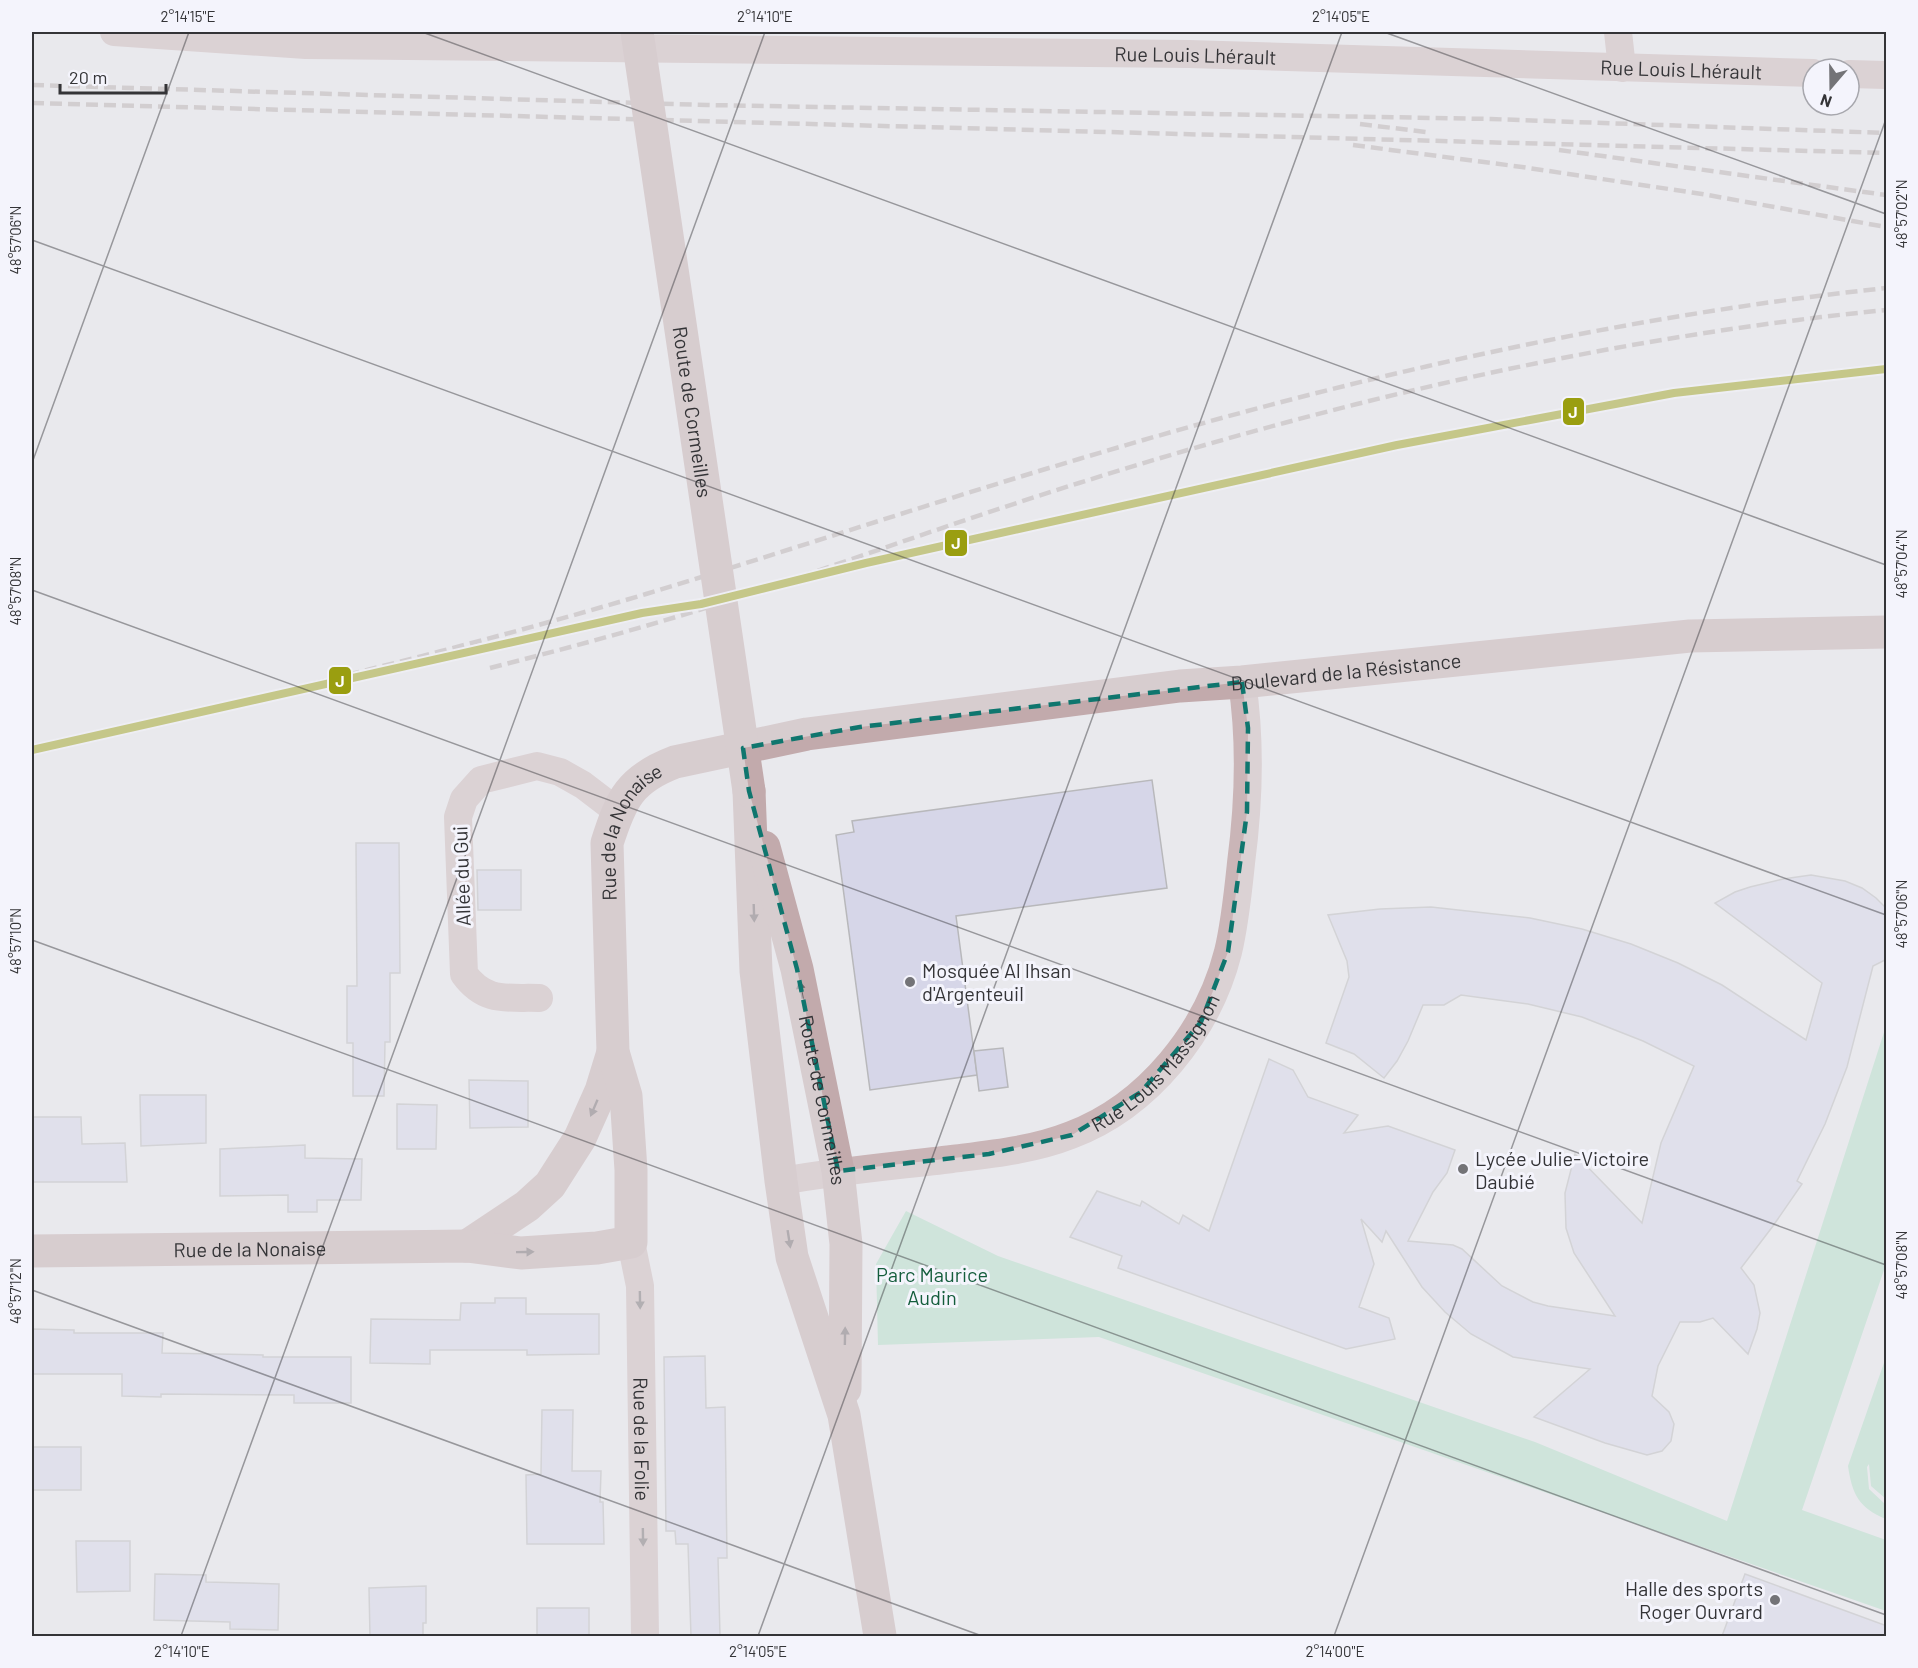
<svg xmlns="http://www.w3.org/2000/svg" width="1918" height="1668" viewBox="0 0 1918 1668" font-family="Barlow,sans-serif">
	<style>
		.green { fill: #afddc6 }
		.building { fill: #d6d6e8; stroke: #b8b8bb; stroke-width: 1.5 }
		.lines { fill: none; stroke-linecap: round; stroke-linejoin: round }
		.minor { stroke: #cab5b7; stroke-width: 28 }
		.secondary { stroke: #c2aaac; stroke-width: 33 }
		.rail { stroke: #b7adae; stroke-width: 4.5; stroke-dasharray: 12 6; stroke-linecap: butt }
		.secondary-bridge { stroke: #c2aaac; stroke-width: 33 }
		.rail-1-casing { stroke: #f4f4fc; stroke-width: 12 }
		.rail-1 { stroke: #9a9e10; stroke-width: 8 }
		.oneway { fill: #6d6366 }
		.oneway2 { fill: #70686a }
		.marked { fill: none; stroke: #0f766e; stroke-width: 4.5; stroke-dasharray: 12 8; stroke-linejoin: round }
		.ticks { fill: none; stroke: #343437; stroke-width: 1.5; stroke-opacity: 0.45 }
		.poi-dot { fill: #737377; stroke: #f4f4fc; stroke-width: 2 }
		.labels { text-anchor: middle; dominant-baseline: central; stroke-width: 6; stroke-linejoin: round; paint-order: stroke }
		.street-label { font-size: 20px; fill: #343437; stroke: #f4f4fc }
		.poi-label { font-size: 20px; fill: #343437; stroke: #f4f4fc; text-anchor: start }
		.park-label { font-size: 20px; fill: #145d3c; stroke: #f4f4fc }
		.line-badge { stroke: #f4f4fc; stroke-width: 2 }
		.badge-label { font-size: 16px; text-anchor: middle; font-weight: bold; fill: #fff }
		.neatline { fill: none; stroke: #343437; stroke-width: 2 }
		.ticks-label { font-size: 15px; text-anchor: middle; fill: #343437 }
	</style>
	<rect width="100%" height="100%" fill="#e9e9ed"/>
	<g class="green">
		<path d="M 1886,1026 L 1886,1264 L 1802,1510 L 1886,1540 L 1886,1611 L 1099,1337 L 878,1345 L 876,1264 L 906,1211 L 998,1256 L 1535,1442 L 1727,1521 Z"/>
		<path d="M 1886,1357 L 1886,1499 L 1871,1486 L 1869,1464 L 1867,1467 L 1869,1489 L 1886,1505 L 1886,1519 C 1859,1508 1852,1494 1848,1466 Z"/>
	</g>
	<g class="building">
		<path d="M 1152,780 L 1167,888 L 956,916 L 977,1075 L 870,1090 L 836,835 L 854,832 L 852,821 Z"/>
		<path d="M 356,843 L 399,843 L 400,973 L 390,973 L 390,1042 L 385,1042 L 384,1096 L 353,1096 L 353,1043 L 347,1043 L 347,986 L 357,986 Z"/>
		<path d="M 477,870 L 521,870 L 521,910 L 478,910 Z"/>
		<path d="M 1811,875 L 1845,881 L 1862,888 L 1876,898 L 1887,909 L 1887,959 L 1873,966 L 1847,1067 L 1825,1124 L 1797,1181 L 1802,1184 L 1773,1226 L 1741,1268 L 1754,1285 L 1760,1313 L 1757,1329 L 1748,1354 L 1713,1318 L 1700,1322 L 1680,1322 L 1658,1366 L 1652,1396 L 1669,1412 L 1674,1424 L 1671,1441 L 1662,1451 L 1647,1455 L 1605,1443 L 1534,1417 L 1590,1369 L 1513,1357 L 1471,1334 L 1445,1312 L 1422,1287 L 1386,1231 L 1382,1242 L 1361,1219 L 1374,1264 L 1359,1307 L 1389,1318 L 1395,1339 L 1346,1349 L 1118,1268 L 1122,1256 L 1070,1237 L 1097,1191 L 1140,1206 L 1142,1201 L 1179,1224 L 1183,1215 L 1209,1231 L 1269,1059 L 1293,1070 L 1308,1097 L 1358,1115 L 1344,1133 L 1388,1126 L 1455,1150 L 1447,1173 L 1433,1192 L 1408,1241 L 1453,1245 L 1462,1249 L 1502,1286 L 1533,1302 L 1548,1306 L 1615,1316 L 1574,1253 L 1566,1228 L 1565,1193 L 1575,1154 L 1642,1223 L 1661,1143 L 1694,1066 L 1643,1041 L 1582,1017 L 1528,1004 L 1461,995 L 1444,1005 L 1423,1005 L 1408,1041 L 1397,1061 L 1384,1078 L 1354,1054 L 1326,1043 L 1349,977 L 1347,961 L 1328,915 L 1380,909 L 1431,907 L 1530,918 L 1582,929 L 1631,944 L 1678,963 L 1722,985 L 1806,1040 L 1822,983 L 1715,903 L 1735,892 L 1750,887 L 1783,879 Z"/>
		<path d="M 1003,1048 L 1008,1087 L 979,1091 L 974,1051 Z"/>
		<path d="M 469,1080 L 528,1081 L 528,1127 L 470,1128 Z"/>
		<path d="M 140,1095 L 206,1095 L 206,1143 L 141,1146 Z"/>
		<path d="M 397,1104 L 437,1105 L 436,1149 L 397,1149 Z"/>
		<path d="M 32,1117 L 81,1117 L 82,1144 L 125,1143 L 127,1182 L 32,1182 Z"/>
		<path d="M 305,1145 L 305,1158 L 362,1159 L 361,1200 L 317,1200 L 317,1212 L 288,1212 L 288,1195 L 220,1196 L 220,1149 Z"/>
		<path d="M 495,1298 L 526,1298 L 526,1314 L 599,1314 L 599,1354 L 527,1355 L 527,1350 L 430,1350 L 430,1364 L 370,1363 L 371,1319 L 460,1320 L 461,1303 L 495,1303 Z"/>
		<path d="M 32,1329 L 74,1330 L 74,1333 L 163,1333 L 162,1353 L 263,1355 L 263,1357 L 351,1357 L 351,1403 L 294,1403 L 294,1395 L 161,1394 L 161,1397 L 122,1396 L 122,1374 L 32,1374 Z"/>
		<path d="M 705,1356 L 706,1408 L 725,1407 L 727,1558 L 718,1558 L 720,1636 L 691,1636 L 688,1544 L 676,1544 L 675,1531 L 666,1531 L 664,1357 Z"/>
		<path d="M 542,1410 L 573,1410 L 572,1471 L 601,1471 L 600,1502 L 603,1502 L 604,1544 L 527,1544 L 526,1475 L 541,1474 Z"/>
		<rect x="32" y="1447" width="49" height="43"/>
		<path d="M 76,1541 L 130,1541 L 130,1591 L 77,1592 Z"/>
		<path d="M 155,1574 L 206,1575 L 206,1582 L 279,1584 L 278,1630 L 230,1629 L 230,1622 L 154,1620 Z"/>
		<path d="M 1745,1574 L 1887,1626 L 1887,1636 L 1722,1636 Z"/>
		<path d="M 426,1586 L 426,1623 L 423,1623 L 423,1636 L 370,1636 L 369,1588 Z"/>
		<rect x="537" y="1608" width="52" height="28"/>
	</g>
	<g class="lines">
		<g class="minor">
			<path id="s1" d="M 114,32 L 306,45 L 1189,54 L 1813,73"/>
			<path d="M 1618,32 L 1622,68"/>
			<path d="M 1849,74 L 1886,75"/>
			<path d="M 539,998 C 507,997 485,1003 464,974 L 458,817 L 464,799 L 481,780 L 537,766 L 560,772 L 583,785 L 617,811"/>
			<path id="s2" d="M 781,1181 C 837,1171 894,1166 952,1159 C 992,1154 1033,1150 1071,1135 C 1148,1106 1208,1031 1228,952 C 1235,923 1238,892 1241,863 C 1249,802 1251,742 1242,682"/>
			<path id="s3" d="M 631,1242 L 640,1286 L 645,1636"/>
		</g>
		<g class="secondary">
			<path d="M 749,791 L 756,971 L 781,1181 L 792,1257 L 844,1415 L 880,1636"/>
			<path id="s4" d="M 764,847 L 797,969 L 838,1171 L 846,1244 L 845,1389"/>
			<path d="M 467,1246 L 527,1206 L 550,1185 L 580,1138 L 601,1091 L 613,1052"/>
			<path id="s5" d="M 32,1251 L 467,1246 L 521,1253 L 597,1248 L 631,1242 L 631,1170 L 626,1096 L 613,1052 L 607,843 C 621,799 630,779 675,762 L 807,734 L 1180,686 L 1242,682 L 1690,636 L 1886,632"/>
		</g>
		<g class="rail">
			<path d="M 32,85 L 707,105 L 1491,119 L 1886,133"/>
			<path d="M 32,103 L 1886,153"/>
			<path d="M 1360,124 L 1426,132"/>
			<path d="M 1353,145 L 1522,167 L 1702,194 L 1886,227"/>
			<path d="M 1559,150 L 1886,195"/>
			<path d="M 490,668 C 580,645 668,621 755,592 C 863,556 970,517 1079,483 C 1342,400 1612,337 1886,310"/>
			<path d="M 173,718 C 331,679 490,641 646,594 C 791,550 934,502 1079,459 C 1342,380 1613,317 1886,288"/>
		</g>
		<path class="secondary-bridge" id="s6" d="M 637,32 L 749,791"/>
		<defs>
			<path id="rail-1" d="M 32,750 L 642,613 L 701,604 L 866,563 L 1397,445 L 1674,393 L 1886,369"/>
		</defs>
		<use href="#rail-1" class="rail-1-casing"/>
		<use href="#rail-1" class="rail-1"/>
	</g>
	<defs><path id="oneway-solid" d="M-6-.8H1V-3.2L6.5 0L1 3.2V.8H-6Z" transform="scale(1.5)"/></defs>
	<g class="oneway">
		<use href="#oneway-solid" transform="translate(754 913) rotate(88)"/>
		<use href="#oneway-solid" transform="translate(801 990) rotate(-101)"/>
		<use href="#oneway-solid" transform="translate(594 1108) rotate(113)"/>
		<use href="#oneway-solid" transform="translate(789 1239) rotate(81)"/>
		<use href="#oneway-solid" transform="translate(525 1252) rotate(-1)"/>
		<use href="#oneway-solid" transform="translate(845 1336) rotate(-89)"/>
	</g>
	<g class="oneway2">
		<use href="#oneway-solid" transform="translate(640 1300) rotate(89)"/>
		<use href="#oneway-solid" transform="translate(643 1537) rotate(89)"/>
	</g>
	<path d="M0 0H1918V1668H0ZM 1242,682 L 1248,728 L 1247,812 L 1228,952 L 1201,1022 L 1141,1092 L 1072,1135 L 989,1154 L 838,1171 L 797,969 L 749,791 L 743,748 L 860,727 Z" fill="#e9e9ed" fill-opacity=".55" fill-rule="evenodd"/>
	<path class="marked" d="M 1242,682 L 1248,728 L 1247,812 L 1228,952 L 1201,1022 L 1141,1092 L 1072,1135 L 989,1154 L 838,1171 L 797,969 L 749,791 L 743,748 L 860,727 Z"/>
	<path class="ticks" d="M 422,32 L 1886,565M 1384,32 L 1886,214M 32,240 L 1886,915M 32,463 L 189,32M 32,590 L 1886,1265M 32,940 L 1886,1615M 32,1290 L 982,1636M 181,1636 L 765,32M 758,1636 L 1342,32M 1334,1636 L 1886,119"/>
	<g class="poi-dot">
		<circle cx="910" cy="982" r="6"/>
		<circle cx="1463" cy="1169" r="6"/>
		<circle cx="1775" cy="1600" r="6"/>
	</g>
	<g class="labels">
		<g class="street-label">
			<text stroke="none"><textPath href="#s1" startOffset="1082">Rue Louis Lhérault</textPath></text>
			<text stroke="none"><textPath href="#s1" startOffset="1568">Rue Louis Lhérault</textPath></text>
			<text stroke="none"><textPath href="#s6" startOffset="384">Route de Cormeilles</textPath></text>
			<text stroke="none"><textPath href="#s5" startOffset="1790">Boulevard de la Résistance</textPath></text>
			<text stroke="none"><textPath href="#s5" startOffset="1020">Rue de la Nonaise</textPath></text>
			<text transform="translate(461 876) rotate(-92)">Allée du Gui</text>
			<text stroke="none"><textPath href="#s2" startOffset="408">Rue Louis Massignon</textPath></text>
			<text stroke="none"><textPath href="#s4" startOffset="260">Route de Cormeilles</textPath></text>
			<text stroke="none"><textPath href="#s5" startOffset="218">Rue de la Nonaise</textPath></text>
			<text stroke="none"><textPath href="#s3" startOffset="198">Rue de la Folie</textPath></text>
		</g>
		<g class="poi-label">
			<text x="922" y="970">Mosquée Al Ihsan<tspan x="922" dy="23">d'Argenteuil</tspan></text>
			<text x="1475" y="1158">Lycée Julie-Victoire<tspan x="1475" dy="23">Daubié</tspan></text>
			<text x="1763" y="1588" text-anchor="end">Halle des sports<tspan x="1763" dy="23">Roger Ouvrard</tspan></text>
		</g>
		<g class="park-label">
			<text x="932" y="1274">Parc Maurice<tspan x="932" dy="23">Audin</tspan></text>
		</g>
	</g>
	<g class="line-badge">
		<rect x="1562" y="397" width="23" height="29" rx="6" fill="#9a9e10"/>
		<rect x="944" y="529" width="24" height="28" rx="6" fill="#9a9e10"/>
		<rect x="328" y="666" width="24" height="29" rx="6" fill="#9a9e10"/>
	</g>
	<g class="badge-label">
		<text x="1573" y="418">J</text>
		<text x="956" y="549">J</text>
		<text x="340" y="687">J</text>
	</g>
	<rect width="1918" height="1668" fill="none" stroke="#f4f4fc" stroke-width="66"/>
	<g transform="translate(1831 87) rotate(200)"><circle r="28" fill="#f4f4fc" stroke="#a7a7ad" stroke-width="1.5"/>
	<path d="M0-4.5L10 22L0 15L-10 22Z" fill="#737377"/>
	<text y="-9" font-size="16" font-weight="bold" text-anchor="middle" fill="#343437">N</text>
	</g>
	<path d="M60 84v9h106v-9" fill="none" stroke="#343437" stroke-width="3"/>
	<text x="69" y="84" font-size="18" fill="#343437" stroke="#f4f4fc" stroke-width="4.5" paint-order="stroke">20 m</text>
	<rect x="33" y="33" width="1852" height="1602" class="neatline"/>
	<g class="ticks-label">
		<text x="188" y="22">2°14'15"E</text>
		<text x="765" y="22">2°14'10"E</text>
		<text x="1341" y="22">2°14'05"E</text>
		<text transform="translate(1902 214) rotate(-90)" y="5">48°57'02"N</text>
		<text transform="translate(16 240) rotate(-90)" y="5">48°57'06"N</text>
		<text transform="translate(1902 564) rotate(-90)" y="5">48°57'04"N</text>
		<text transform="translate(16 591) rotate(-90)" y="5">48°57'08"N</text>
		<text transform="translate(1902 914) rotate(-90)" y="5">48°57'06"N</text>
		<text transform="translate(16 941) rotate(-90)" y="5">48°57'10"N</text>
		<text transform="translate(1902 1265) rotate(-90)" y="5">48°57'08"N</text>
		<text transform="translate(16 1291) rotate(-90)" y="5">48°57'12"N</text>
		<text x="182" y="1657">2°14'10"E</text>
		<text x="758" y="1657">2°14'05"E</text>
		<text x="1335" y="1657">2°14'00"E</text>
	</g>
</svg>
